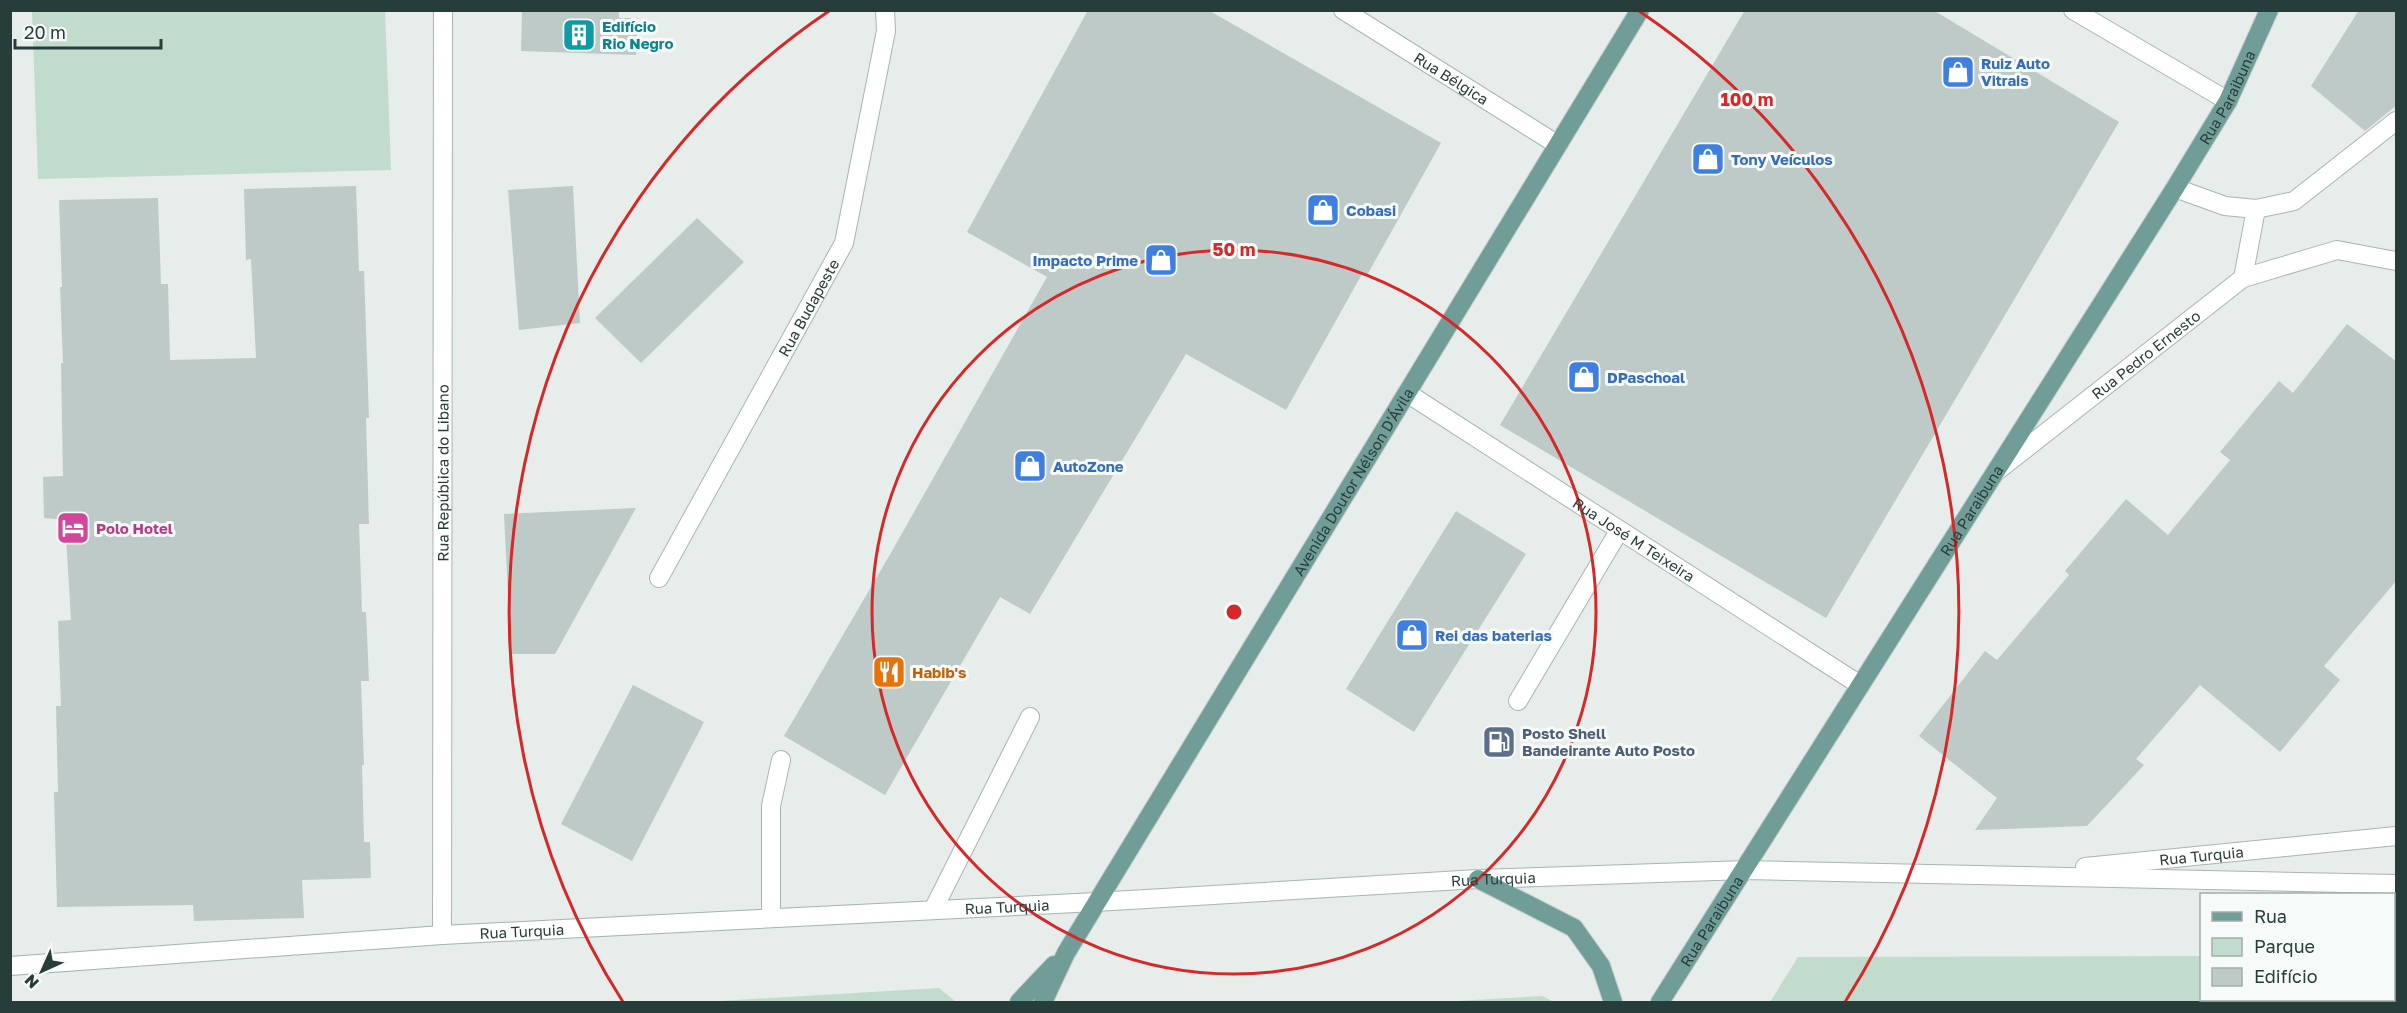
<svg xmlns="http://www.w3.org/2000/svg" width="2407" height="1013" viewBox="0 0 2407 1013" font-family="'Golos Text',sans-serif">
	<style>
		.green { fill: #c1dbcc }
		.building { fill: #becac7 }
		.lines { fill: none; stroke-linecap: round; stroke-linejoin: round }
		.lane-casing { stroke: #a9b5b2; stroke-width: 20 }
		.street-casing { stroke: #a9b5b2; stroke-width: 20 }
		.secondary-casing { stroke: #a2b4b1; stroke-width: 20 }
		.primary-casing { stroke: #c3c9c8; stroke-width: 20 }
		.lane { stroke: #fff; stroke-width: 18 }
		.street { stroke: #fff; stroke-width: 18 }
		.secondary { stroke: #fff; stroke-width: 18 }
		.primary { stroke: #709d98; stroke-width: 18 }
		.ring { fill: none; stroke: #d62828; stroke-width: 3 }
		.labels { text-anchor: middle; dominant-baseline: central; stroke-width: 6; stroke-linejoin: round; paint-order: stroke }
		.culture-label { font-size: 15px; font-weight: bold; fill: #0d838f; stroke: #f6faf8; text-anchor: start }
		.shop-label { font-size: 15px; font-weight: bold; fill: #366cbe; stroke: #f6faf8; text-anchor: start }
		.street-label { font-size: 15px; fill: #273d3a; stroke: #f6faf8 }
		.hotel-label { font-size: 15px; font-weight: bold; fill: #b23c85; stroke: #f6faf8; text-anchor: start }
		.food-label { font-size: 15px; font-weight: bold; fill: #c56008; stroke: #f6faf8; text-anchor: start }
		.service-label { font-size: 15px; font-weight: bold; fill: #4e5e75; stroke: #f6faf8; text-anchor: start }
		.centre { fill: #d62828; stroke: #f6faf8; stroke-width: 3 }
		.ring-label { font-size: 18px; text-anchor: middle; font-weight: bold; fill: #d62828; stroke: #f6faf8; stroke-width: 6; stroke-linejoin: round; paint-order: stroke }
	</style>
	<rect width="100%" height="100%" fill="#e6edeb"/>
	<g class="green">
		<path d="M 32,11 L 385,11 L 391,170 L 38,179 Z"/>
		<path d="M 2201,956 L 2202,1000 L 2394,1000 L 2394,956 L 2396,956 L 2396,1002 L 1770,1002 L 1798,957 Z"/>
		<path d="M 939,988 L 956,1002 L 702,1002 Z"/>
		<path d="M 1542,996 L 1554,1002 L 1439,1002 Z"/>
	</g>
	<g class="building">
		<path d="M 522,10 L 619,10 L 619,18 L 638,18 L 636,55 L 521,51 Z"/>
		<path d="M 1088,10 L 1208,10 L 1441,143 L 1366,277 L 1362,274 L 1286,410 L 1186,354 L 1030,614 L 1000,597 L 885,795 L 784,736 L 892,551 L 1047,277 L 967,232 Z"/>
		<path d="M 1745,10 L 1933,10 L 2119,122 L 1826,618 L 1500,425 Z"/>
		<path d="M 2359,10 L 2397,10 L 2397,105 L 2365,131 L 2311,86 Z"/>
		<path d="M 356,186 L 359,271 L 364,271 L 369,418 L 366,418 L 369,524 L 359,524 L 362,612 L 366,612 L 369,681 L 361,681 L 364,765 L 362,765 L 364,842 L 370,842 L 371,878 L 302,880 L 304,918 L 194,921 L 193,905 L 57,907 L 54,792 L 58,792 L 56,706 L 61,706 L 58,621 L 71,620 L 65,520 L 44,518 L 43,477 L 63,476 L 61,363 L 63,363 L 60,287 L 62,287 L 59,200 L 158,198 L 161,284 L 168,284 L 170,360 L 256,358 L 251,259 L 246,260 L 244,189 Z"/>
		<path d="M 573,186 L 580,323 L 519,330 L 508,190 Z"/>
		<path d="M 697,218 L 744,262 L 641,363 L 595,318 Z"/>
		<path d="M 2347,324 L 2397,362 L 2397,580 L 2324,666 L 2340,680 L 2280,752 L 2200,685 L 2136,759 L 2144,765 L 2087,826 L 1975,830 L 1997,798 L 1919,736 L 1985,651 L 1997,660 L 2069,575 L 2065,571 L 2126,499 L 2168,535 L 2230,460 L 2220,452 L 2279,381 L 2293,393 Z"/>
		<path d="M 636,508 L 555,654 L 511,654 L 504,514 Z"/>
		<path d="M 1456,511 L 1526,554 L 1414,732 L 1346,689 Z"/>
		<path d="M 633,685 L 704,722 L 632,861 L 561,824 Z"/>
	</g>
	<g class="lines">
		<defs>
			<g id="lane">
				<path d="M 1518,701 L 1619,531"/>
				<path d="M 933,910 L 1030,717"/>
				<path d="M 771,918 L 771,806 L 781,760"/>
			</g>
			<g id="street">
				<path id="s1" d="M 1343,10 L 1558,145"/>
				<path d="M 2073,10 L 2228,101"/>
				<path d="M 2175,188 L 2225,206 L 2256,209 L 2294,201 L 2396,121"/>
				<path d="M 2243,278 L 2337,250 L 2396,261"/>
				<path id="s2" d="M 1407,393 L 1860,685"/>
				<path id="s3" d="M 1997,471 L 2243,278 L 2256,209"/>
				<path id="s4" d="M 659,578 L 844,243 L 886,31 L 885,10"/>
				<path id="s5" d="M 2085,867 L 2396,836"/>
				<path id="s6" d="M 1096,902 L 1478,879 L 1746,870 L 2396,884"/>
				<path id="s7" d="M 442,935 L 443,10"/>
			</g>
			<g id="secondary">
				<path id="s8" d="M 10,966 L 442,935 L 1096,902"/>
			</g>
			<g id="primary">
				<path d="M 1478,879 L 1574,928 L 1601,966 L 1613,1002"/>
				<path d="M 1019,1002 L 1054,965"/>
				<path id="s9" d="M 1043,1002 L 1066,953 L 1640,10"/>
				<path id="s10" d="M 1660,1002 L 2175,188 L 2228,101 L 2269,10"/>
			</g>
		</defs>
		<use href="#lane" class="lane-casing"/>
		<use href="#street" class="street-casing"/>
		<use href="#secondary" class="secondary-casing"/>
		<use href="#primary" class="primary-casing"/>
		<use href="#lane" class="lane"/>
		<use href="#street" class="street"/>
		<use href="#secondary" class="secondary"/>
		<use href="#primary" class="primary"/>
	</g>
	<g class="ring">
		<circle cx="1234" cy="612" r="362"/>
		<path d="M623 1002A725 725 0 0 1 829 11M1639 11A725 725 0 0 1 1845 1002"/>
	</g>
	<defs>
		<symbol id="building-square" viewBox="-11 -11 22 22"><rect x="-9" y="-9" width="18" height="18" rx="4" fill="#0f9aa8" stroke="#f6faf8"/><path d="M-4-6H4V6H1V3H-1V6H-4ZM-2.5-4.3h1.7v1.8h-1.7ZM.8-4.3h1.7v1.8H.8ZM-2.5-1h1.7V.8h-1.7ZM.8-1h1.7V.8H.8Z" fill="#fff"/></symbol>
		<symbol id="shop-square" viewBox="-11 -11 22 22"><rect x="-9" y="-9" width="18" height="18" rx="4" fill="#3f7fe0" stroke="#f6faf8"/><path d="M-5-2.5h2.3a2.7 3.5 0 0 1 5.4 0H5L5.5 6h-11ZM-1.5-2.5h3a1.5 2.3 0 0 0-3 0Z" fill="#fff"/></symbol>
		<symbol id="hotel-square" viewBox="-11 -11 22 22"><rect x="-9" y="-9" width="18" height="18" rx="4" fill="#d1479c" stroke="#f6faf8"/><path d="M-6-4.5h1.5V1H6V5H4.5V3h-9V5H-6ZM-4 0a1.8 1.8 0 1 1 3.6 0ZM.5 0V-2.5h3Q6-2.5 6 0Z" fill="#fff"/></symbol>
		<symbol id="restaurant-square" viewBox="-11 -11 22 22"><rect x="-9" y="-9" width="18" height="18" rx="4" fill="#e8710a" stroke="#f6faf8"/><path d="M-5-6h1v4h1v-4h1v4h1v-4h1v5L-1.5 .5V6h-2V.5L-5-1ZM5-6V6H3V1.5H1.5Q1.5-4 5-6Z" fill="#fff"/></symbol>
		<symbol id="fuel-square" viewBox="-11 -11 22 22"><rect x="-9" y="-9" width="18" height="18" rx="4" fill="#5c6f8a" stroke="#f6faf8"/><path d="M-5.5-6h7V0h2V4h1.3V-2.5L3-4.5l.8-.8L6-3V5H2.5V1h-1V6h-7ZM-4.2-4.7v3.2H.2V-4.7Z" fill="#fff"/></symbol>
	</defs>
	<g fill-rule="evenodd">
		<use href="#building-square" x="560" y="16" width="38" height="38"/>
		<use href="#shop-square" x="1939" y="53" width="38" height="38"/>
		<use href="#shop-square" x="1689" y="140" width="38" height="38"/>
		<use href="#shop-square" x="1304" y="191" width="38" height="38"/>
		<use href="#shop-square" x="1142" y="241" width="38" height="38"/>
		<use href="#shop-square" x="1565" y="358" width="38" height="38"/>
		<use href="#shop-square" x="1011" y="447" width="38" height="38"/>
		<use href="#hotel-square" x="54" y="509" width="38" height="38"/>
		<use href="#shop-square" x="1393" y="616" width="38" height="38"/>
		<use href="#restaurant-square" x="870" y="653" width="38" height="38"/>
		<use href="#fuel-square" x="1480" y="723" width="38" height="38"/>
	</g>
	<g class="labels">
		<g class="culture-label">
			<text x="602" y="26">Edifício<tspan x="602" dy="17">Rio Negro</tspan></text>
		</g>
		<g class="shop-label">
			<text x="1981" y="63">Ruiz Auto<tspan x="1981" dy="17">Vitrais</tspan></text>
			<text x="1731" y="159">Tony Veículos</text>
			<text x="1346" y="210">Cobasi</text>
			<text x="1138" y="260" text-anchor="end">Impacto Prime</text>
			<text x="1607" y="377">DPaschoal</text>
			<text x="1053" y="466">AutoZone</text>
			<text x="1435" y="635">Rei das baterias</text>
		</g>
		<g class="street-label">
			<text stroke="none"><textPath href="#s1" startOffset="128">Rua Bélgica</textPath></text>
			<text stroke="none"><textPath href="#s10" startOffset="1068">Rua Paraibuna</textPath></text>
			<text stroke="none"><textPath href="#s4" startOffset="309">Rua Budapeste</textPath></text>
			<text stroke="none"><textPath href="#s3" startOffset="189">Rua Pedro Ernesto</textPath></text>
			<text stroke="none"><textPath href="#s7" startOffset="462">Rua República do Libano</textPath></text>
			<text stroke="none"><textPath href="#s9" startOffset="606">Avenida Doutor Nélson D'Ávila</textPath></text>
			<text stroke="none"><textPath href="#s10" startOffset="582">Rua Paraibuna</textPath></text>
			<text stroke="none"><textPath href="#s2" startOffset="270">Rua José M Teixeira</textPath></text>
			<text stroke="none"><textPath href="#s5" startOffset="117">Rua Turquia</textPath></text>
			<text stroke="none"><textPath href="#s6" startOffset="398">Rua Turquia</textPath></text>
			<text stroke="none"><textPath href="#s8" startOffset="999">Rua Turquia</textPath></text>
			<text stroke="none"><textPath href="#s10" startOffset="96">Rua Paraibuna</textPath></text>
			<text stroke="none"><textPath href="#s8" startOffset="513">Rua Turquia</textPath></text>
		</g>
		<g class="hotel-label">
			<text x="96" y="528">Polo Hotel</text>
		</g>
		<g class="food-label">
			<text x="912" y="672">Habib's</text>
		</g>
		<g class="service-label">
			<text x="1522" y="733">Posto Shell<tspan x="1522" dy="17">Bandeirante Auto Posto</tspan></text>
		</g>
	</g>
	<circle cx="1234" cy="612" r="9" class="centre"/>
	<g class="ring-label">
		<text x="1747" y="106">100 m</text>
		<text x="1234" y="256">50 m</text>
	</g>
	<rect width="2407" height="1013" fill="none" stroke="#273d3a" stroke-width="24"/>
	<rect x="2200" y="893" width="195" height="108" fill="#f6faf8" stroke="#a3aeac" stroke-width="1.5"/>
	<rect x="2212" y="912" width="30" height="9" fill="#709d98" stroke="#a3aeac" stroke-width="1.5"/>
	<text x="2254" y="923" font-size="18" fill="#273d3a">Rua</text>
	<rect x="2212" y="938" width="30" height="18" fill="#c1dbcc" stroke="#a3aeac" stroke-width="1.5"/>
	<text x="2254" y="953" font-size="18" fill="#273d3a">Parque</text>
	<rect x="2212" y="968" width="30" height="18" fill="#becac7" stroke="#a3aeac" stroke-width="1.5"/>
	<text x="2254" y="983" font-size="18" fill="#273d3a">Edifício</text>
	<g transform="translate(42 971) rotate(225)" stroke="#f6faf8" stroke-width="4.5" paint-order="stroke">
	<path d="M0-4.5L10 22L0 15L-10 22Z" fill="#273d3a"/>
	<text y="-9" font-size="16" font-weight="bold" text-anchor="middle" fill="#273d3a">N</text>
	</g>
	<path d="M15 39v9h146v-9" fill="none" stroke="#273d3a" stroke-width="3"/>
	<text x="24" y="39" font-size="18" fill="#273d3a" stroke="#f6faf8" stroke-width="4.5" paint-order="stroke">20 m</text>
</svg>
